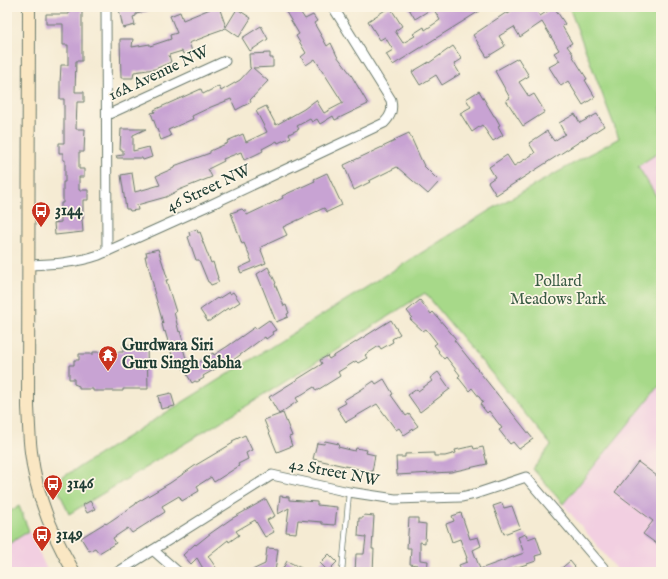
<svg xmlns="http://www.w3.org/2000/svg" width="668" height="579" viewBox="0 0 668 579" font-family="'IM FELL English',serif">
	<style>
		.built { fill: #f2cfe1 }
		.green { fill: #a7d989; stroke: #638b5e }
		.building { fill: #c8a3d3 }
		.lines { fill: none; stroke-linecap: round; stroke-linejoin: round }
		.lane-casing { stroke: #6a7a6c; stroke-width: 6 }
		.street-casing { stroke: #6a7a6c; stroke-width: 11 }
		.secondary-casing { stroke: #6a7a6c; stroke-width: 14 }
		.lane { stroke: #fff; stroke-width: 4.5 }
		.street { stroke: #fff; stroke-width: 9 }
		.secondary { stroke: #fae7c3; stroke-width: 12 }
		.labels { text-anchor: middle; dominant-baseline: central; stroke-width: 3.5; stroke-linejoin: round; paint-order: stroke }
		.street-label { font-size: 16px; fill: #1f3d34; stroke: #fcf5e5 }
		.poi-label { font-size: 16px; font-weight: bold; fill: #1f3d34; stroke: #fcf5e5; text-anchor: start }
		.park-label { font-size: 16px; fill: #3a5c45; stroke: #fcf5e5 }
	</style>
	<rect width="100%" height="100%" fill="#fcf5e5"/>
	<filter id="ink" filterUnits="userSpaceOnUse"><feTurbulence type="fractalNoise" baseFrequency=".025" numOctaves="2"/><feDisplacementMap in="SourceGraphic" scale="8" xChannelSelector="R" yChannelSelector="G"/><feConvolveMatrix kernelMatrix="1 2 1 2 8 2 1 2 1" color-interpolation-filters="sRGB"/></filter>
	<filter id="wash" filterUnits="userSpaceOnUse"><feTurbulence type="fractalNoise" baseFrequency=".012" numOctaves="4" result="noise"/><feDisplacementMap in="SourceGraphic" scale="16" xChannelSelector="R" yChannelSelector="G"/><feGaussianBlur stdDeviation="0.9" result="paint"/><feColorMatrix in="noise" values="0 0 0 0 0 0 0 0 0 0 0 0 0 0 0 0 0 1.4 0 .05"/><feComposite in="paint" operator="in"/></filter>
	<g filter="url(#wash)">
		<rect width="100%" height="100%" fill="#f5ebd3"/>
		<g class="built">
			<path d="M 661,151 L 661,204 L 638,166 Z"/>
			<path d="M 661,384 L 661,572 L 619,572 L 563,504 Z"/>
			<path d="M 29,531 L 48,572 L 7,572 L 7,545 Z"/>
		</g>
		<g class="green">
			<path d="M 569,7 L 661,7 L 661,151 L 638,166 L 661,204 L 661,384 L 563,504 L 533,469 L 551,445 L 425,293 L 253,402 L 69,514 L 55,482 L 490,210 L 619,138 Z"/>
			<path d="M 19,506 L 29,531 L 7,545 L 7,513 Z"/>
		</g>
		<g id="blocks">
			<g class="building">
				<path d="M 69,7 L 82,7 L 82,61 L 76,61 L 75,92 L 84,92 L 84,102 L 77,102 L 76,129 L 85,129 L 84,152 L 79,152 L 79,169 L 84,169 L 84,177 L 79,177 L 79,190 L 88,190 L 88,200 L 83,200 L 83,219 L 82,219 L 83,232 L 55,235 L 54,223 L 61,222 L 61,203 L 63,203 L 63,182 L 65,182 L 65,160 L 63,160 L 63,153 L 59,153 L 59,143 L 64,143 L 64,99 L 60,99 L 60,83 L 61,65 L 68,65 L 68,45 L 63,45 L 63,24 L 46,24 L 46,14 L 69,14 Z"/>
				<path d="M 121,7 L 153,7 L 153,10 L 136,14 L 136,16 L 133,17 L 135,25 L 123,28 L 119,9 L 121,9 Z"/>
				<path d="M 209,7 L 219,7 L 226,27 L 237,9 L 251,18 L 239,37 L 226,28 L 209,34 L 210,35 L 189,43 L 192,51 L 183,54 L 182,51 L 169,55 L 171,62 L 155,69 L 134,72 L 133,78 L 121,78 L 120,39 L 133,39 L 132,47 L 150,44 L 150,46 L 171,39 L 170,35 L 177,33 L 170,16 L 180,12 L 183,20 L 210,9 Z"/>
				<path d="M 283,7 L 297,7 L 305,19 L 313,15 L 317,21 L 314,23 L 327,46 L 331,43 L 337,56 L 350,73 L 368,104 L 335,120 L 333,116 L 320,124 L 317,119 L 312,122 L 310,119 L 297,126 L 299,129 L 289,134 L 291,137 L 278,143 L 277,141 L 262,149 L 263,151 L 255,155 L 244,160 L 241,152 L 223,159 L 224,161 L 208,169 L 212,177 L 179,190 L 166,197 L 137,205 L 138,210 L 130,211 L 129,209 L 126,209 L 121,175 L 132,173 L 135,192 L 160,185 L 156,176 L 174,168 L 174,166 L 210,153 L 210,151 L 228,143 L 227,141 L 243,134 L 246,142 L 267,132 L 256,111 L 266,106 L 276,125 L 304,109 L 316,100 L 324,113 L 343,103 L 315,59 L 306,65 L 301,57 L 306,53 L 296,36 L 299,34 Z"/>
				<path d="M 390,7 L 402,26 L 395,31 L 403,43 L 415,36 L 413,34 L 424,27 L 425,30 L 440,20 L 433,8 L 415,19 L 408,7 L 486,7 L 393,65 L 386,54 L 393,50 L 385,37 L 380,40 L 368,21 Z"/>
				<path d="M 518,7 L 534,7 L 540,16 L 554,7 L 565,24 L 562,26 L 572,43 L 567,46 L 573,54 L 572,55 L 587,79 L 585,80 L 595,97 L 583,105 L 568,81 L 561,86 L 549,67 L 560,61 L 554,53 L 559,50 L 542,22 L 520,37 L 514,27 L 499,36 L 505,46 L 487,57 L 473,35 L 507,12 L 508,14 Z"/>
				<path d="M 261,26 L 268,39 L 250,51 L 242,38 Z"/>
				<path d="M 453,46 L 462,59 L 454,64 L 460,74 L 442,85 L 436,75 L 420,85 L 412,72 L 429,62 L 429,63 Z"/>
				<path d="M 270,53 L 270,58 L 273,58 L 273,67 L 253,68 L 268,81 L 250,100 L 251,102 L 236,110 L 231,99 L 211,107 L 192,116 L 193,119 L 168,130 L 171,136 L 161,140 L 151,113 L 155,112 L 154,110 L 201,89 L 203,94 L 219,86 L 221,91 L 240,80 L 251,68 L 250,68 L 249,54 Z"/>
				<path d="M 518,58 L 529,76 L 519,82 L 529,97 L 534,94 L 545,112 L 523,126 L 506,100 L 510,98 L 495,71 Z"/>
				<path d="M 479,91 L 494,116 L 495,116 L 500,125 L 498,126 L 503,135 L 493,141 L 482,125 L 472,132 L 460,113 L 471,107 L 466,99 Z"/>
				<path d="M 575,114 L 580,123 L 597,114 L 604,126 L 496,195 L 488,182 L 495,177 L 489,167 L 507,155 L 514,166 L 535,153 L 529,143 L 547,131 L 554,141 L 565,134 L 559,123 Z"/>
				<path d="M 121,129 L 146,129 L 133,135 L 133,151 L 149,147 L 152,157 L 143,160 L 142,158 L 117,158 L 116,156 L 123,155 L 123,150 L 120,150 Z"/>
				<path d="M 409,133 L 424,166 L 438,180 L 437,180 L 439,182 L 428,194 L 397,167 L 369,181 L 370,182 L 354,190 L 344,165 L 395,141 L 394,140 Z"/>
				<path d="M 327,173 L 342,205 L 327,212 L 324,208 L 283,227 L 287,235 L 261,247 L 262,249 L 261,250 L 266,263 L 241,273 L 239,268 L 252,262 L 244,243 L 242,244 L 231,213 L 242,209 L 244,211 L 246,211 L 247,215 L 283,198 L 282,196 L 315,181 L 314,179 Z"/>
				<path d="M 197,229 L 198,233 L 200,232 L 203,240 L 202,240 L 204,245 L 211,263 L 213,262 L 218,278 L 217,278 L 219,282 L 211,285 L 209,282 L 208,282 L 199,260 L 196,260 L 188,237 L 190,236 L 189,232 Z"/>
				<path d="M 158,249 L 168,280 L 166,280 L 176,312 L 174,312 L 179,332 L 180,331 L 185,348 L 183,348 L 189,369 L 213,353 L 214,355 L 228,346 L 255,327 L 256,329 L 269,320 L 276,330 L 272,332 L 273,334 L 266,339 L 265,337 L 259,341 L 232,361 L 224,365 L 224,364 L 203,376 L 204,378 L 197,382 L 195,381 L 192,383 L 182,366 L 175,367 L 174,362 L 172,363 L 170,355 L 172,355 L 165,331 L 164,332 L 162,324 L 163,323 L 153,288 L 154,288 L 148,264 L 147,265 L 145,256 L 147,256 L 146,252 Z"/>
				<path d="M 268,267 L 276,283 L 275,284 L 284,306 L 286,305 L 289,313 L 287,314 L 288,317 L 276,322 L 257,274 Z"/>
				<path d="M 229,292 L 230,294 L 233,292 L 240,302 L 229,309 L 228,308 L 208,322 L 200,310 L 217,298 L 218,299 Z"/>
				<path d="M 420,300 L 431,314 L 433,312 L 456,339 L 454,340 L 533,439 L 519,449 L 513,442 L 510,444 L 499,430 L 502,428 L 489,411 L 487,413 L 480,404 L 483,402 L 472,388 L 469,391 L 458,377 L 460,375 L 446,357 L 444,359 L 438,352 L 439,351 L 434,345 L 437,343 L 426,329 L 423,331 L 410,319 L 412,317 L 407,311 Z"/>
				<path d="M 391,320 L 400,334 L 392,339 L 393,342 L 381,349 L 379,346 L 365,355 L 367,358 L 358,363 L 356,361 L 338,372 L 340,376 L 316,391 L 314,387 L 296,398 L 298,401 L 279,414 L 269,397 L 322,364 L 320,360 L 327,356 L 329,359 Z"/>
				<path d="M 123,345 L 147,345 L 148,389 L 123,389 L 123,391 L 93,391 L 93,389 L 79,389 L 79,386 L 74,384 L 74,379 L 69,379 L 69,365 L 74,365 L 74,360 L 79,360 L 79,354 L 93,354 L 93,352 L 123,352 Z"/>
				<path d="M 438,372 L 450,389 L 420,412 L 408,395 L 417,389 L 418,391 L 432,381 L 430,378 Z"/>
				<path d="M 384,379 L 393,394 L 391,395 L 406,416 L 409,414 L 418,426 L 404,435 L 399,428 L 396,430 L 377,404 L 346,422 L 337,408 L 346,403 L 344,400 L 359,391 L 374,381 L 376,384 Z"/>
				<path d="M 171,393 L 175,406 L 161,409 L 158,396 Z"/>
				<path d="M 283,413 L 292,436 L 289,437 L 292,446 L 277,452 L 264,420 Z"/>
				<path d="M 245,435 L 252,450 L 246,453 L 248,459 L 238,464 L 239,466 L 214,482 L 211,477 L 197,486 L 199,491 L 182,501 L 179,496 L 162,506 L 165,512 L 132,533 L 128,528 L 113,538 L 116,543 L 99,553 L 95,548 L 89,551 L 81,538 L 87,534 L 105,523 L 106,524 L 136,504 L 136,503 L 170,483 L 196,465 L 233,443 L 232,441 Z"/>
				<path d="M 325,441 L 339,444 L 338,447 L 355,451 L 356,448 L 367,450 L 366,453 L 375,455 L 372,472 L 313,459 L 317,443 L 324,444 Z"/>
				<path d="M 473,446 L 474,449 L 483,447 L 487,464 L 451,472 L 397,475 L 396,457 L 405,457 L 405,454 L 434,453 L 434,456 L 445,456 L 456,453 L 455,450 Z"/>
				<path d="M 638,462 L 657,476 L 661,471 L 661,547 L 643,534 L 653,521 L 615,492 Z"/>
				<path d="M 280,496 L 289,497 L 289,500 L 317,502 L 317,505 L 337,507 L 335,525 L 322,524 L 322,522 L 298,520 L 296,533 L 286,532 L 289,508 L 278,514 Z"/>
				<path d="M 266,499 L 275,516 L 267,520 L 274,532 L 265,537 L 255,520 L 236,531 L 239,535 L 229,542 L 228,540 L 208,556 L 219,572 L 205,572 L 197,558 L 191,564 L 183,555 L 195,544 L 196,545 L 211,533 L 231,519 Z"/>
				<path d="M 90,501 L 95,509 L 87,513 L 83,505 Z"/>
				<path d="M 502,503 L 504,508 L 512,506 L 520,528 L 504,534 L 493,506 Z"/>
				<path d="M 461,513 L 470,539 L 478,537 L 481,546 L 473,550 L 480,569 L 524,553 L 518,537 L 526,534 L 528,539 L 536,536 L 542,554 L 535,556 L 536,561 L 503,572 L 462,572 L 459,565 L 467,562 L 466,558 L 467,558 L 460,539 L 452,542 L 446,524 L 454,521 L 452,516 Z"/>
				<path d="M 364,515 L 374,516 L 372,549 L 374,549 L 373,572 L 355,572 L 356,554 L 364,554 L 366,537 L 358,536 L 359,518 L 363,518 Z"/>
				<path d="M 409,518 L 418,518 L 418,523 L 426,524 L 425,543 L 420,542 L 420,560 L 428,561 L 427,572 L 417,572 L 417,565 L 410,564 L 411,548 L 407,548 Z"/>
				<path d="M 267,548 L 278,549 L 275,572 L 248,572 L 265,564 Z"/>
				<path d="M 329,554 L 337,562 L 328,571 L 320,563 Z"/>
				<path d="M 287,561 L 309,572 L 281,572 Z"/>
				<path d="M 570,561 L 579,572 L 557,572 Z"/>
			</g>
		</g>
	</g>
	<g filter="url(#ink)">
		<use href="#blocks" fill-opacity="0" stroke="#6a7a6c" stroke-width="1"/>
		<g class="lines">
			<defs>
				<path id="lane" d="M 342,572 L 349,492"/>
				<g id="street">
					<path d="M 106,7 L 107,252"/>
					<path d="M 107,115 L 225,61"/>
					<path d="M 29,265 C 53,264 76,263 99,255 L 210,205 L 384,123 C 391,116 393,110 391,100 L 333,7"/>
					<path d="M 153,550 L 178,572"/>
					<path d="M 118,572 L 272,475 L 349,492 L 395,499 L 461,497 L 475,494 L 526,477 L 607,572"/>
				</g>
				<path id="secondary" d="M 29,7 L 28,407 C 29,422 29,437 31,452 C 36,495 52,535 74,572"/>
			</defs>
			<use href="#lane" class="lane-casing"/>
			<use href="#street" class="street-casing"/>
			<use href="#secondary" class="secondary-casing"/>
			<use href="#lane" class="lane"/>
			<use href="#street" class="street"/>
			<use href="#secondary" class="secondary"/>
		</g>
	</g>
	<defs>
		<symbol id="bus-pin" viewBox="-11 -11 22 30"><path d="M0 17L-7.5 6A9.5 9.5 0 1 1 7.5 6Z" fill="#c8321e" stroke="#fcf5e5"/><path d="M-5-6H5V4H4V6H2V4H-2V6H-4V4H-5ZM-3.5-4V0h7V-4ZM-3.5 1.2v1.5H-2V1.2ZM2 1.2v1.5H3.5V1.2Z" fill="#fff"/></symbol>
		<symbol id="temple-pin" viewBox="-11 -11 22 30"><path d="M0 17L-7.5 6A9.5 9.5 0 1 1 7.5 6Z" fill="#c8321e" stroke="#fcf5e5"/><path d="M0-6L5-2H3V0L6.5 2.5H4V6H1.5V3h-3V6H-4V2.5H-6.5L-3 0V-2H-5Z" fill="#fff"/></symbol>
	</defs>
	<g fill-rule="evenodd">
		<use href="#bus-pin" x="30" y="200" width="22" height="30"/>
		<use href="#temple-pin" x="97" y="344" width="22" height="30"/>
		<use href="#bus-pin" x="42" y="473" width="22" height="30"/>
		<use href="#bus-pin" x="31" y="524" width="22" height="30"/>
	</g>
	<g class="labels">
		<g class="street-label">
			<text transform="translate(159 74) rotate(-25)">16A Avenue NW</text>
			<text transform="translate(209 189) rotate(-25)">46 Street NW</text>
			<text transform="translate(334 473) rotate(11)">42 Street NW</text>
		</g>
		<g class="poi-label">
			<text x="55" y="211">3144</text>
			<text x="122" y="346">Gurdwara Siri<tspan x="122" dy="18">Guru Singh Sabha</tspan></text>
			<text x="67" y="484">3146</text>
			<text x="56" y="535">3149</text>
		</g>
		<g class="park-label">
			<text x="558" y="282">Pollard<tspan x="558" dy="18">Meadows Park</tspan></text>
		</g>
	</g>
	<rect width="668" height="579" fill="none" stroke="#fcf5e5" stroke-width="24"/>
</svg>
